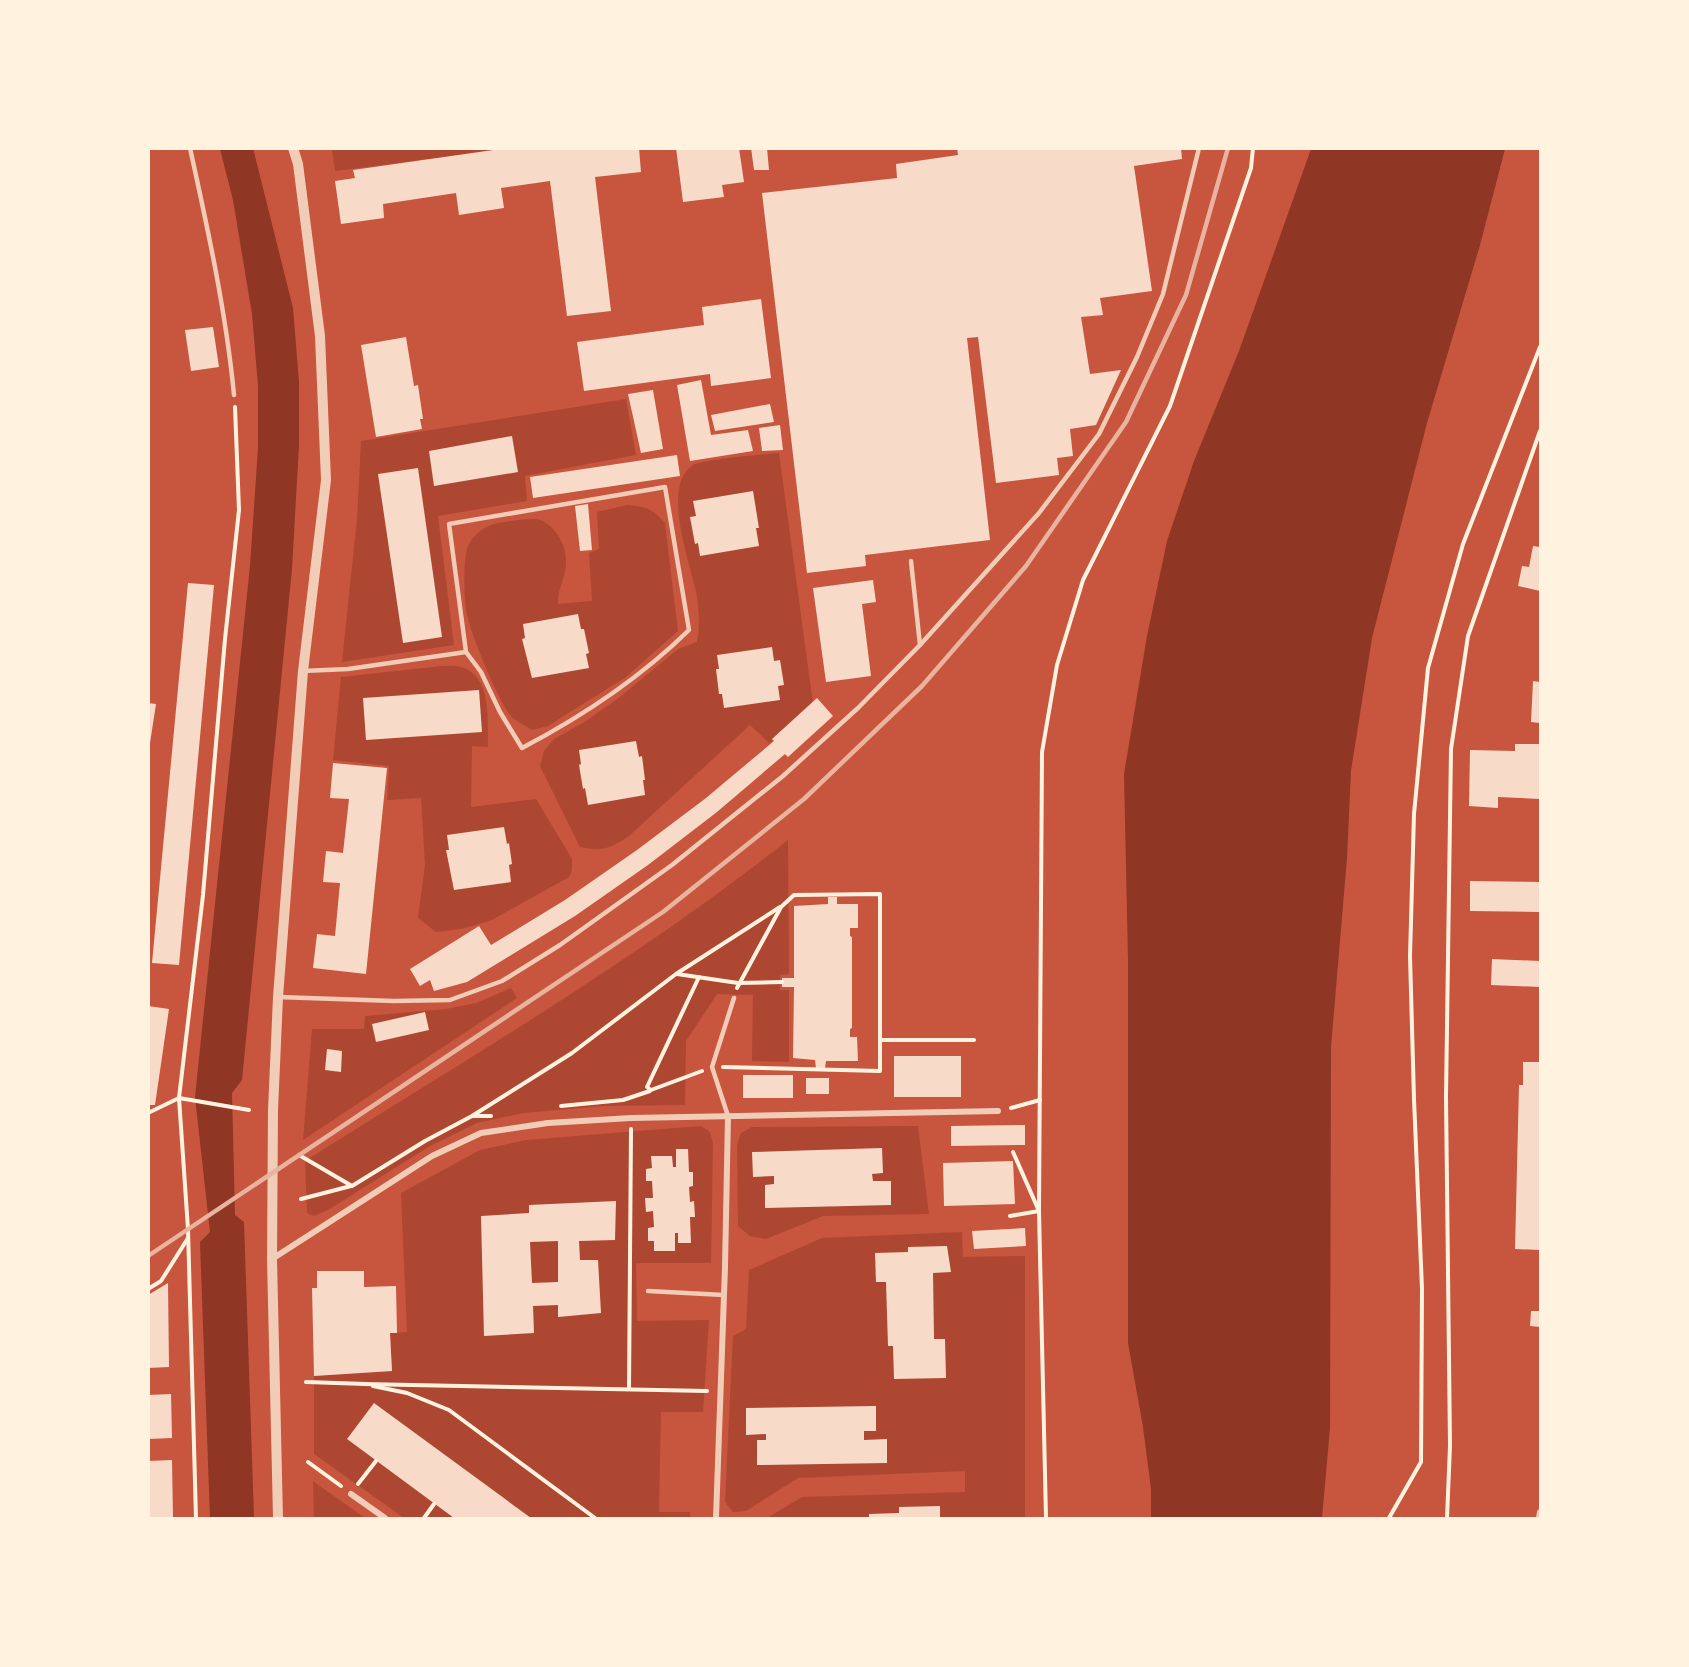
<svg xmlns="http://www.w3.org/2000/svg" width="1689" height="1667" viewBox="0 0 1689 1667" font-family="Arial,sans-serif">
	<style>
		.green { fill: #ae4732 }
		.water { fill: #8f3625 }
		.building { fill: #f7dbc8; fill-rule: evenodd }
		.lines { fill: none; stroke-linecap: round; stroke-linejoin: round }
		.path { stroke: #fff3e0; stroke-width: 4 }
		.service { stroke: #f1ccb7; stroke-width: 4.5 }
		.minor { stroke: #f1ccb7; stroke-width: 6 }
		.tertiary { stroke: #f1ccb7; stroke-width: 10 }
		.rail { stroke: #e9b49f; stroke-width: 4.5 }
	</style>
	<rect width="100%" height="100%" fill="#c8553d"/>
	<g class="green">
		<path d="M 332,149 L 507,149 L 335,171 Z"/>
		<path d="M 626,399 L 636,455 L 525,476 L 527,501 L 438,516 L 454,645 L 342,662 L 357,519 L 361,441 Z"/>
		<path d="M 779,453 L 813,704 L 769,743 L 750,725 L 630,835 C 612,848 603,852 580,847 L 540,766 L 544,751 L 554,739 L 586,721 L 621,696 L 678,649 L 697,642 C 700,627 699,612 697,596 C 691,565 660,486 693,465 C 700,460 765,454 779,453 Z"/>
		<path d="M 627,505 C 646,507 652,508 665,523 L 678,631 L 626,677 L 548,726 L 532,730 C 526,726 515,721 510,715 C 496,696 470,633 466,610 C 464,595 463,560 468,546 C 472,537 482,528 491,525 C 500,522 533,517 540,520 C 555,526 566,544 566,560 C 567,576 557,589 558,604 L 592,601 L 589,553 L 599,549 L 597,512 Z"/>
		<path d="M 442,666 C 448,666 456,665 461,667 C 493,676 487,722 488,747 L 472,746 L 471,807 L 536,799 L 572,859 L 572,870 L 569,877 L 490,921 L 461,929 L 436,932 L 418,918 L 425,865 L 421,798 L 387,800 L 389,766 L 333,760 L 341,677 Z"/>
		<path d="M 788,840 L 789,974 L 780,975 L 780,990 L 789,990 L 789,1062 L 752,1061 L 753,995 L 717,994 L 686,1041 L 685,1105 L 603,1106 L 523,1113 L 477,1123 L 430,1146 L 328,1210 L 314,1216 L 307,1213 L 305,1161 C 468,1058 637,960 788,840 Z"/>
		<path d="M 511,988 L 517,998 L 303,1140 L 312,1029 L 364,1029 L 365,1016 L 446,1009 L 476,1003 Z"/>
		<path d="M 701,1126 L 710,1132 L 713,1143 L 711,1263 L 636,1263 L 637,1321 L 709,1320 L 703,1412 L 661,1412 L 659,1512 L 690,1512 L 690,1518 L 404,1518 L 314,1454 L 314,1376 L 392,1371 L 390,1333 L 407,1332 L 401,1193 L 480,1150 L 526,1140 Z"/>
		<path d="M 918,1126 L 929,1214 L 823,1216 L 766,1239 L 750,1236 L 738,1226 L 737,1145 L 741,1133 L 752,1127 Z"/>
		<path d="M 962,1232 L 963,1257 L 1025,1256 L 1025,1518 L 767,1518 L 802,1497 L 965,1492 L 965,1471 L 798,1478 L 746,1511 L 733,1512 L 725,1502 L 733,1336 L 746,1329 L 749,1270 L 822,1238 Z"/>
		<path d="M 313,1481 L 365,1518 L 314,1518 Z"/>
	</g>
	<g class="water">
		<path d="M 253,148 L 293,308 L 299,382 L 299,446 L 292,569 L 242,1080 L 232,1093 L 235,1215 L 244,1222 L 254,1518 L 210,1518 L 200,1242 L 210,1232 L 195,1097 L 250,566 L 258,448 L 258,386 L 252,314 L 233,200 L 220,149 Z"/>
		<path d="M 1311,149 L 1505,149 L 1480,245 L 1427,423 L 1372,638 L 1351,771 L 1347,858 L 1331,1047 L 1330,1428 L 1322,1518 L 1151,1518 L 1151,1489 L 1143,1427 L 1128,1343 L 1128,960 L 1124,774 L 1147,636 L 1167,541 L 1194,461 L 1239,351 Z"/>
	</g>
	<g class="building">
		<path d="M 507,148 L 639,148 L 641,172 L 595,177 L 611,311 L 567,316 L 550,181 L 501,188 L 504,208 L 459,215 L 456,193 L 383,204 L 384,218 L 341,224 L 335,181 L 355,178 L 353,170 Z"/>
		<path d="M 676,148 L 739,148 L 744,182 L 722,185 L 724,197 L 683,202 Z"/>
		<path d="M 751,148 L 767,148 L 769,170 L 754,170 Z"/>
		<path d="M 957,148 L 1181,148 L 1182,159 L 1134,166 L 1152,291 L 1100,298 L 1103,315 L 1081,317 L 1090,374 L 1121,370 L 1096,425 L 1070,429 L 1073,456 L 1057,458 L 1059,475 L 996,483 L 978,337 L 967,338 L 990,540 L 865,555 L 866,566 L 807,573 L 762,193 L 897,178 L 896,164 L 958,155 Z"/>
		<path d="M 761,299 L 771,378 L 711,386 L 710,374 L 584,391 L 577,342 L 704,325 L 702,307 Z"/>
		<path d="M 213,327 L 219,367 L 191,371 L 185,330 Z"/>
		<path d="M 406,337 L 414,386 L 418,385 L 423,419 L 420,419 L 422,429 L 376,437 L 361,345 Z"/>
		<path d="M 701,380 L 711,435 L 748,430 L 753,451 L 690,461 L 677,385 Z"/>
		<path d="M 653,390 L 663,449 L 641,453 L 628,394 Z"/>
		<path d="M 770,404 L 774,422 L 715,431 L 711,415 Z"/>
		<path d="M 780,425 L 783,450 L 762,451 L 759,428 Z"/>
		<path d="M 512,436 L 518,472 L 434,486 L 429,451 Z"/>
		<path d="M 677,455 L 680,476 L 533,498 L 530,477 Z"/>
		<path d="M 418,468 L 442,637 L 403,643 L 378,474 Z"/>
		<path d="M 753,491 L 759,528 L 756,528 L 759,546 L 700,556 L 698,543 L 695,544 L 690,517 L 696,516 L 693,501 Z"/>
		<path d="M 588,504 L 592,550 L 580,551 L 575,506 Z"/>
		<path d="M 1533,546 L 1540,547 L 1540,591 L 1518,586 L 1522,566 L 1529,567 Z"/>
		<path d="M 873,580 L 876,602 L 862,604 L 871,676 L 826,682 L 813,588 Z"/>
		<path d="M 188,583 L 214,585 L 179,965 L 152,963 Z"/>
		<path d="M 578,614 L 581,629 L 584,629 L 589,653 L 586,654 L 589,668 L 532,678 L 522,639 L 525,638 L 523,624 Z"/>
		<path d="M 772,647 L 774,661 L 780,660 L 784,685 L 778,686 L 780,700 L 724,708 L 722,694 L 719,694 L 716,669 L 719,669 L 717,655 Z"/>
		<path d="M 1533,681 L 1540,682 L 1540,723 L 1531,722 Z"/>
		<path d="M 479,690 L 482,732 L 366,740 L 363,698 Z"/>
		<path d="M 817,698 L 833,716 L 788,757 L 785,754 L 717,812 L 648,865 L 575,916 L 467,982 L 434,991 L 430,980 L 420,986 L 410,969 L 479,926 L 491,945 L 565,900 L 637,850 L 706,798 L 774,741 L 772,739 Z"/>
		<path d="M 148,703 L 156,704 L 150,743 L 148,743 Z"/>
		<path d="M 636,741 L 639,757 L 642,756 L 645,780 L 643,780 L 645,795 L 588,805 L 585,788 L 583,789 L 579,765 L 581,764 L 579,750 Z"/>
		<path d="M 1515,744 L 1540,744 L 1540,799 L 1498,797 L 1498,808 L 1469,806 L 1470,750 L 1515,751 Z"/>
		<path d="M 333,763 L 387,768 L 366,974 L 313,968 L 317,934 L 335,936 L 340,883 L 323,882 L 326,851 L 343,853 L 349,799 L 330,798 Z"/>
		<path d="M 504,827 L 507,844 L 509,843 L 512,864 L 509,865 L 511,882 L 454,890 L 446,850 L 449,850 L 447,835 Z"/>
		<path d="M 1470,881 L 1540,882 L 1540,912 L 1470,911 Z"/>
		<path d="M 828,897 L 837,897 L 837,904 L 858,904 L 858,928 L 850,928 L 850,936 L 852,937 L 852,1028 L 850,1029 L 850,1037 L 857,1037 L 858,1061 L 826,1061 L 825,1068 L 816,1068 L 815,1060 L 793,1058 L 794,987 L 782,987 L 782,978 L 794,978 L 794,906 L 828,904 Z"/>
		<path d="M 1492,959 L 1540,961 L 1540,987 L 1491,985 Z"/>
		<path d="M 148,1006 L 169,1009 L 155,1105 L 148,1105 Z"/>
		<path d="M 425,1012 L 429,1030 L 376,1042 L 372,1024 Z"/>
		<path d="M 327,1049 L 342,1051 L 341,1072 L 325,1070 Z"/>
		<rect x="894" y="1056" width="67" height="41"/>
		<path d="M 1523,1062 L 1540,1062 L 1540,1250 L 1515,1249 L 1519,1085 L 1523,1085 Z"/>
		<rect x="743" y="1075" width="50" height="23"/>
		<rect x="806" y="1078" width="23" height="16"/>
		<path d="M 1025,1125 L 1025,1145 L 951,1146 L 951,1126 Z"/>
		<path d="M 882,1148 L 883,1173 L 872,1174 L 873,1181 L 891,1181 L 891,1205 L 765,1208 L 765,1185 L 774,1184 L 774,1176 L 753,1177 L 752,1152 Z"/>
		<path d="M 676,1149 L 688,1149 L 689,1172 L 693,1172 L 693,1186 L 689,1187 L 690,1202 L 694,1201 L 695,1217 L 690,1217 L 691,1243 L 678,1243 L 678,1233 L 675,1233 L 675,1251 L 654,1251 L 654,1241 L 648,1241 L 648,1228 L 654,1227 L 653,1211 L 646,1212 L 645,1198 L 653,1198 L 652,1181 L 646,1181 L 646,1169 L 652,1168 L 651,1156 L 672,1156 L 673,1167 L 676,1167 Z"/>
		<path d="M 1013,1161 L 1015,1204 L 944,1206 L 943,1163 Z"/>
		<path d="M 616,1201 L 615,1240 L 579,1241 L 580,1260 L 598,1260 L 601,1313 L 558,1317 L 558,1305 L 533,1306 L 534,1333 L 484,1336 L 481,1216 L 529,1213 L 529,1205 ZM 558,1241 L 558,1282 L 532,1283 L 530,1242 Z"/>
		<path d="M 1025,1228 L 1026,1246 L 974,1249 L 972,1231 Z"/>
		<path d="M 947,1246 L 951,1272 L 933,1273 L 934,1339 L 945,1339 L 946,1378 L 894,1379 L 893,1346 L 888,1346 L 886,1282 L 876,1282 L 875,1253 L 908,1252 L 908,1247 Z"/>
		<path d="M 317,1271 L 364,1271 L 364,1287 L 396,1286 L 397,1333 L 390,1333 L 392,1371 L 314,1376 L 312,1288 L 317,1288 Z"/>
		<path d="M 168,1283 L 169,1367 L 148,1368 L 148,1295 Z"/>
		<path d="M 1531,1311 L 1540,1311 L 1540,1327 L 1530,1326 Z"/>
		<path d="M 171,1394 L 172,1438 L 148,1439 L 148,1395 Z"/>
		<path d="M 374,1403 L 531,1518 L 454,1518 L 347,1439 Z"/>
		<path d="M 876,1406 L 876,1431 L 864,1431 L 864,1440 L 887,1439 L 887,1463 L 757,1465 L 757,1440 L 766,1440 L 766,1434 L 746,1435 L 746,1408 Z"/>
		<path d="M 172,1460 L 173,1518 L 148,1518 L 148,1461 Z"/>
		<path d="M 940,1506 L 940,1518 L 869,1518 L 869,1514 L 899,1513 L 899,1507 Z"/>
	</g>
	<g class="lines">
		<g class="path">
			<path d="M 677,974 L 738,983 L 782,982"/>
			<path d="M 699,977 L 647,1087 L 651,1090 L 702,1071"/>
			<path d="M 880,1040 L 974,1040"/>
			<path d="M 723,1067 L 880,1071 L 880,894 L 794,895 L 781,907 L 737,988"/>
			<path d="M 561,1106 L 623,1100 L 650,1091"/>
			<path d="M 1011,1108 L 1040,1100"/>
			<path d="M 148,1113 L 179,1098 L 249,1110"/>
			<path d="M 474,1116 L 491,1116"/>
			<path d="M 299,1155 L 352,1186 L 425,1141 L 472,1116 L 572,1053 L 676,974 L 780,907"/>
			<path d="M 301,1199 L 351,1186"/>
			<path d="M 1010,1216 L 1039,1211 L 1013,1152"/>
			<path d="M 148,1289 L 161,1281 L 188,1238"/>
			<path d="M 306,1382 L 366,1384"/>
			<path d="M 363,1384 L 707,1391"/>
			<path d="M 373,1386 L 407,1393 L 449,1410 L 595,1518"/>
			<path d="M 629,1389 L 631,1129"/>
			<path d="M 308,1462 L 341,1486"/>
			<path d="M 358,1484 L 376,1461"/>
			<path d="M 196,1518 L 188,1229 L 179,1098 L 203,895 L 225,639 L 239,510 L 235,407"/>
			<path d="M 424,1518 L 434,1504"/>
			<path d="M 1046,1518 L 1039,1211 L 1042,752 L 1057,665 L 1083,580 L 1170,406 L 1251,168 L 1253,148"/>
			<path d="M 1389,1518 L 1421,1462 L 1422,1289 L 1414,1099 L 1410,956 L 1414,814 L 1428,668 L 1463,544 L 1540,347"/>
			<path d="M 1447,1518 L 1450,1446 L 1446,1097 L 1451,749 L 1468,636 L 1540,431"/>
		</g>
		<g class="service">
			<path d="M 190,148 C 208,230 226,312 234,395"/>
			<path d="M 665,487 L 689,630 C 640,678 583,716 522,748 L 500,712 L 481,672 L 466,652 L 449,524 Z"/>
			<path d="M 911,561 L 920,645"/>
			<path d="M 303,671 L 348,669 L 466,652"/>
			<path d="M 278,997 L 394,1001 L 450,1000 L 502,981 L 560,945 L 672,865 L 783,776 L 858,708 L 920,645 L 1039,513 L 1099,434 L 1137,357 L 1163,294 L 1199,148"/>
			<path d="M 728,1116 L 712,1067 L 734,998"/>
			<path d="M 648,1291 L 724,1295"/>
		</g>
		<g class="minor">
			<path d="M 272,1259 L 432,1156 L 481,1133 L 548,1123 L 631,1118 L 998,1111"/>
			<path d="M 351,1494 L 385,1518"/>
			<path d="M 716,1518 L 725,1267 L 728,1116"/>
			<path d="M 1539,1518 L 1540,1512"/>
		</g>
		<path class="tertiary" d="M 278,1518 L 272,1259 L 273,1110 L 278,997 L 303,671 L 326,480 L 320,336 L 298,164 L 293,148"/>
		<path class="rail" d="M 148,1256 L 663,912 L 804,799 L 922,686 L 1026,566 L 1126,422 L 1186,295 L 1228,148"/>
	</g>
	<rect width="1689" height="1667" fill="none" stroke="#fff3e0" stroke-width="300"/>
</svg>
